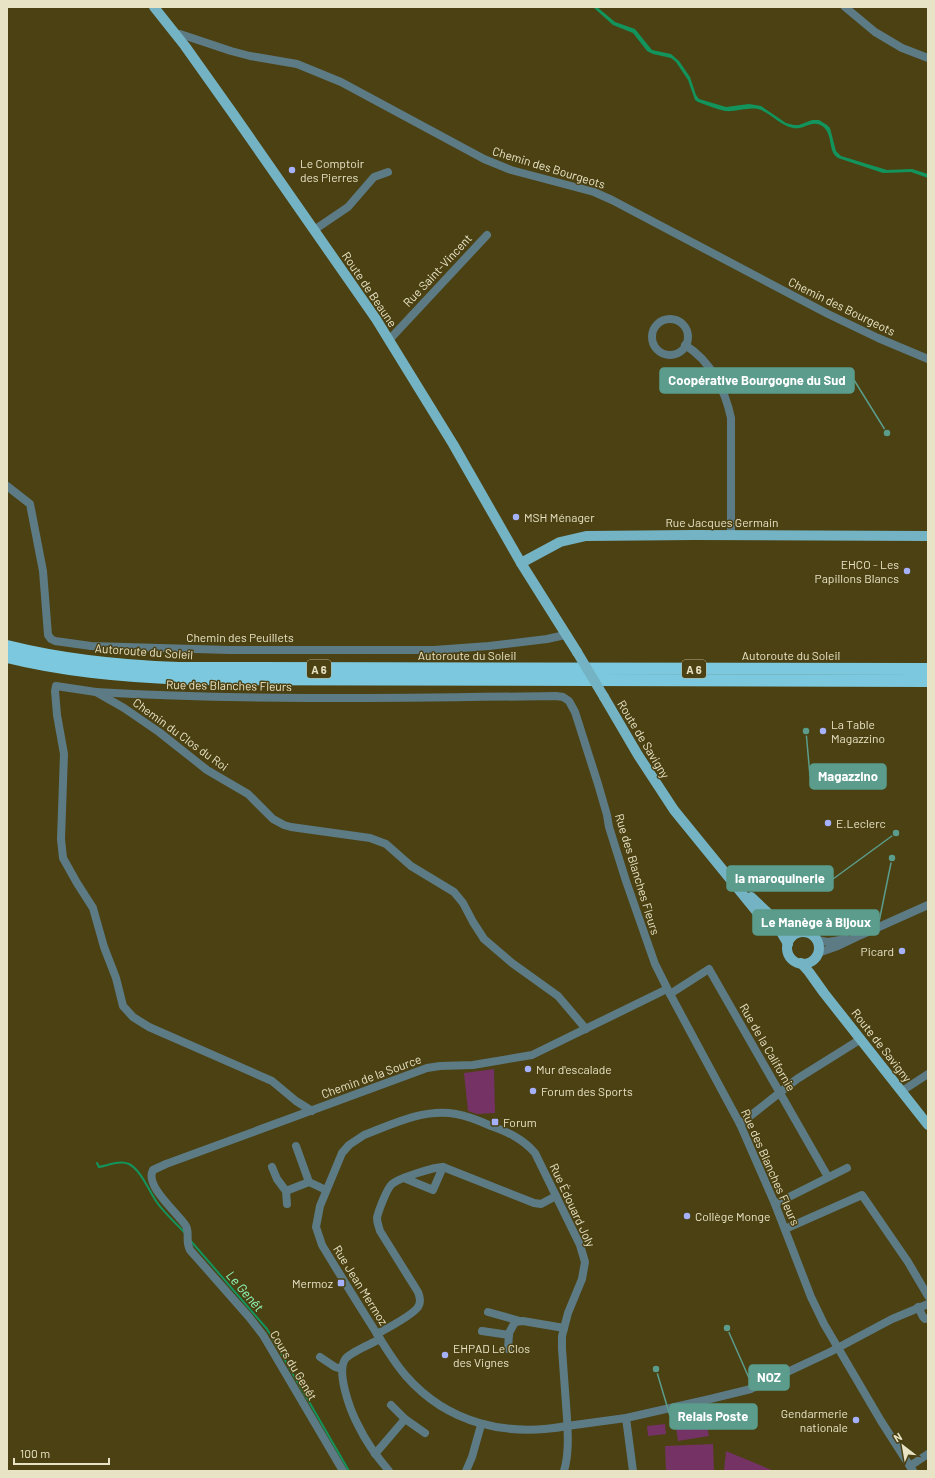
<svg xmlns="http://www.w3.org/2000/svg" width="935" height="1478" viewBox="0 0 935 1478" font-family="Barlow,sans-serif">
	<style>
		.green { fill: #743364 }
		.water { fill: #12945c }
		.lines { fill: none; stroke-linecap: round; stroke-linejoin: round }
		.stream { stroke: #12945c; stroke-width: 2 }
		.minor { stroke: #5d7b84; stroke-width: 8 }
		.major { stroke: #74b3c4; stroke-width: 10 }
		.highway { stroke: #7cc8de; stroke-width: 12 }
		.major-bridge { stroke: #74b3c4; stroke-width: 10 }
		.poi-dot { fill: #a6b1fc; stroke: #4b4113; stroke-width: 1.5 }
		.labels { text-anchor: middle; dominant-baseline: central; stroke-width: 3; stroke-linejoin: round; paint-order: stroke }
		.shield { fill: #4b4113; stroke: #bab290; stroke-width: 1 }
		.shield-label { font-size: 11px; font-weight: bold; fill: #e9e3c5 }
		.poi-label { font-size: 12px; fill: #e9e3c5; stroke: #4b4113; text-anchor: start }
		.street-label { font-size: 12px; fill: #e9e3c5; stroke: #4b4113 }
		.water-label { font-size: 13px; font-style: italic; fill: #8ffbbd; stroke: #4b4113 }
		.leader { fill: none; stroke: #5b9c8c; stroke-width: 1.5 }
		.callout-dot { fill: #5b9c8c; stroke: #4b4113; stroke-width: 1.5 }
		.callout { fill: #5b9c8c; stroke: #5b9c8c; stroke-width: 1.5 }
		.callout-label { font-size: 13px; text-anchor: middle; font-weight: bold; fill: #fff }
	</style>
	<rect width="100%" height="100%" fill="#4b4113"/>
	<g class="green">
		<path d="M 494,1069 L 495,1113 L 477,1114 L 468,1111 L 464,1073 Z"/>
		<path d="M 706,1422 L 709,1436 L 678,1441 L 676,1427 Z"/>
		<path d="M 665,1424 L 666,1434 L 648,1436 L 647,1426 Z"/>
		<path d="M 713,1444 L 714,1471 L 666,1471 L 665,1446 Z"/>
		<path d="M 726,1451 L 774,1471 L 724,1471 Z"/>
	</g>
	<path class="water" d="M 593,7 L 597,7 L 615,22 L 635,29 L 652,50 L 671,54 L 679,61 L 690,77 L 696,95 L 699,99 L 726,107 L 749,104 L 761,106 L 786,123 L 794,125 L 799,125 L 812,120 L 819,120 L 827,125 L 830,128 L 836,151 L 841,156 L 887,170 L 912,169 L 928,174 L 928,178 L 911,172 L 883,173 L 838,158 C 827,151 834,134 822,126 C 812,119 804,130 793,128 C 779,125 770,112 758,109 C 747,107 736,112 725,111 C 716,109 707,105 698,102 L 695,100 L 688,80 L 676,62 L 671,58 L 653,54 L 647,51 L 633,33 L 613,25 Z"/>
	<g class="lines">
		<g class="stream">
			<path d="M 97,1163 L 99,1167 C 109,1165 120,1160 129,1164 C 141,1170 149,1191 156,1201 C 164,1213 176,1223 185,1233"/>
			<path d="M 190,1240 L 267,1329 L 349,1471"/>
		</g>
		<g class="minor">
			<path d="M 845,7 L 875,32 L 902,48 L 928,58"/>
			<path d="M 175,34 L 180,34 L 231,51 L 250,56 L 297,64 L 341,82 L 484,159 L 511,170 L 594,192 L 612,200 L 828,314 L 878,338 L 928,359"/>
			<path d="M 314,230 L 348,207 L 374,177 L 388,172"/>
			<circle cx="670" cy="337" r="18"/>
			<path d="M 389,340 L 487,235"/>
			<path d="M 685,345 C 711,361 725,390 731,418 L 731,535"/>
			<path d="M 7,486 L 30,504 L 43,571 L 48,635 L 51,639 L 55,641 L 91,646 L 229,650 L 434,650 L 489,646 L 547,639 L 565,635"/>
			<path d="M 96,692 C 249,701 402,698 556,696 L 563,697 L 569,701 L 575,712 L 598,784 L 607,815 L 609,827 L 626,881 L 655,964 L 670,994 L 740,1124 L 775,1204 L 811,1297 L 824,1324 L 881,1421 L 913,1471"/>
			<path d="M 817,940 L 828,942 L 846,939"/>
			<path d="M 818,953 L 838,946 L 861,935 L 928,905"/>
			<path d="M 670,994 L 709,969 L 828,1177"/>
			<path d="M 902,1091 L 928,1074"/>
			<path d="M 312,1111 L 296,1101 L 272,1081 L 149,1027 L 133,1017 L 123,1006 L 116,978 L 104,947 L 93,908 L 77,883 L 63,858 L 61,839 L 64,754 L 57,715 L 55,691 L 56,686 L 96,692 L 124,708 L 159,732 L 207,770 L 248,794 L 273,819 L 284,825 L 291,827 L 370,838 L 386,844 L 411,866 L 454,892 L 463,903 L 473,922 L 484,939 L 512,963 L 558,996 L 586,1029"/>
			<path d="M 740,1124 L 797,1079 L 861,1039"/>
			<path d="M 296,1146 L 309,1182 L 326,1190"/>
			<path d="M 272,1167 L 277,1179 L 286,1191 L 287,1204"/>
			<path d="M 404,1178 L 433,1190 L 443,1167"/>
			<path d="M 286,1191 L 309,1182"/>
			<path d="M 775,1204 L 847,1168"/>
			<path d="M 785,1229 L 862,1195 L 908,1262 L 928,1296"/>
			<path d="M 918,1307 L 923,1317 L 925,1319 L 928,1318"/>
			<path d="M 488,1312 L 520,1321"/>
			<path d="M 482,1331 L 509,1335"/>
			<path d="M 377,1334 C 386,1329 413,1315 418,1307 C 421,1303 420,1297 418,1292 L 380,1231 C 379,1227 377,1223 377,1218 C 378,1212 387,1188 392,1184 C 399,1178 434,1167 443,1167 L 534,1203 L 541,1204 L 556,1196"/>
			<path d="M 380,1339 C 371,1344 353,1351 346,1358 C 335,1371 351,1412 358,1425 C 366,1442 377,1457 389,1471"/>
			<path d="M 508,1349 L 509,1333 L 515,1322 L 523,1321 L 564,1328"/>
			<path d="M 320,1357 L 335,1367 L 342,1369"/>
			<path d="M 391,1405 L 405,1419 L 425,1433"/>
			<path d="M 626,1418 L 633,1471"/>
			<path d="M 375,1454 L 405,1419"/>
			<path d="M 910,1466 L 928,1454"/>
			<path d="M 343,1471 L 263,1335 L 249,1317 L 190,1250 C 185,1241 190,1234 186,1226 C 178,1213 144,1186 153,1170 L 166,1164 L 427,1068 L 440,1066 L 473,1065 L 532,1055 L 667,989"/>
			<path d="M 466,1471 L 472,1457 L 481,1425"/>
			<path d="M 564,1471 C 569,1454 568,1435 567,1418 L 562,1349 L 562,1336 L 568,1313 L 582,1279 L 585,1262 L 580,1245 L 535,1153 C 523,1139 508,1132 491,1126 C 480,1121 468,1116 456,1114 C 424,1108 393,1124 364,1135 L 349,1145 L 342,1153 L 320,1206 L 316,1227 L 322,1245 C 337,1270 352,1294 367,1318 C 380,1338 391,1359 406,1376 C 448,1424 507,1437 567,1426 L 626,1418 L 710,1399 L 751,1389 L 830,1352 L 892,1319 L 928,1304"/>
		</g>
		<g class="major">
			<path d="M 154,7 L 185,46 L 234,115 L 376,319 L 453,444 L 521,563 L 577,652"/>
			<path d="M 521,563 L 560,542 L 586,536 L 694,535 L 928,536"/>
			<path d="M 604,697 L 638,755 L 674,810 L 757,912 L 764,920 L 781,932 L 788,944"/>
			<path d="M 751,897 L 784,928 L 797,933"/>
			<circle cx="803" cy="948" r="16"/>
			<path d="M 801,963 L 809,972 L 824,993 L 928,1125"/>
		</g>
		<g class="highway">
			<path d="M 7,646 C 63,660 121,666 179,668 L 928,669"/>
			<path d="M 7,657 C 67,672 127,677 189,679 L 928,681"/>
		</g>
		<path class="major-bridge" d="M 577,652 L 604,697"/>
	</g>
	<g class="poi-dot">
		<circle cx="292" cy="170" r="4"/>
		<circle cx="516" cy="517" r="4"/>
		<circle cx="907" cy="571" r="4"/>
		<circle cx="823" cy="731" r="4"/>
		<circle cx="828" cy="823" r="4"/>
		<circle cx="902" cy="951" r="4"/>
		<circle cx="528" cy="1069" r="4"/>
		<circle cx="533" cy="1091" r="4"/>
		<rect x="491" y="1118" width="8" height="8" rx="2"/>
		<circle cx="687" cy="1216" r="4"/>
		<rect x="337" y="1279" width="8" height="8" rx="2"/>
		<circle cx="445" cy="1355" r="4"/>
		<circle cx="856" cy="1420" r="4"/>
	</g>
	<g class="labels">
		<g class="shield">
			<rect x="307" y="660" width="24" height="18" rx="3"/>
			<rect x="682" y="660" width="24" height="18" rx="3"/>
		</g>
		<g class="shield-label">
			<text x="319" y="669">A 6</text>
			<text x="694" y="669">A 6</text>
		</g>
		<g class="poi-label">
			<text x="300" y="163">Le Comptoir<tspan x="300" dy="14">des Pierres</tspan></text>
			<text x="524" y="517">MSH Ménager</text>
			<text x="899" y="564" text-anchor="end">EHCO - Les<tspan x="899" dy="14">Papillons Blancs</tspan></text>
			<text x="831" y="724">La Table<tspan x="831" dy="14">Magazzino</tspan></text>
			<text x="836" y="823">E.Leclerc</text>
			<text x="894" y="951" text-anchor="end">Picard</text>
			<text x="536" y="1069">Mur d'escalade</text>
			<text x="541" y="1091">Forum des Sports</text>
			<text x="503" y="1122">Forum</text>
			<text x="695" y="1216">Collège Monge</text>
			<text x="333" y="1283" text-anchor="end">Mermoz</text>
			<text x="453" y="1348">EHPAD Le Clos<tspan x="453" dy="14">des Vignes</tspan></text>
			<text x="848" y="1413" text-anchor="end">Gendarmerie<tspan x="848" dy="14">nationale</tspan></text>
		</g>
		<g class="street-label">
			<text transform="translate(549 167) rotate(17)">Chemin des Bourgeots</text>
			<text transform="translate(437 270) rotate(-47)">Rue Saint-Vincent</text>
			<text transform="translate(370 289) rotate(56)">Route de Beaune</text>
			<text transform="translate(842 306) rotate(26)">Chemin des Bourgeots</text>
			<text x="722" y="522">Rue Jacques Germain</text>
			<text x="240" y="637">Chemin des Peuillets</text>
			<text transform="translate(144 651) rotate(4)">Autoroute du Soleil</text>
			<text x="467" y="655">Autoroute du Soleil</text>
			<text x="791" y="655">Autoroute du Soleil</text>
			<text transform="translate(229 685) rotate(1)">Rue des Blanches Fleurs</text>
			<text transform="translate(181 734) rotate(36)">Chemin du Clos du Roi</text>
			<text transform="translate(644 739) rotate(59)">Route de Savigny</text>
			<text transform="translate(638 874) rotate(73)">Rue des Blanches Fleurs</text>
			<text transform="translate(882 1045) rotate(52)">Route de Savigny</text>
			<text transform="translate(768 1047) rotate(60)">Rue de la Californie</text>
			<text transform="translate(371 1076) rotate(-20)">Chemin de la Source</text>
			<text transform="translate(771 1167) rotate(66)">Rue des Blanches Fleurs</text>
			<text transform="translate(573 1205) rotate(65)">Rue Édouard Joly</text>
			<text transform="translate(361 1285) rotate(58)">Rue Jean Mermoz</text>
			<text transform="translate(294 1365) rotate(59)">Cours du Genêt</text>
		</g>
		<g class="water-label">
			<text transform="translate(245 1291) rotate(49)">Le Genêt</text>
		</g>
	</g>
	<path class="leader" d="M887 433L854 380M806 731L810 776M896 833L833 879M892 858L879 922M727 1328L749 1378M656 1369L670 1416"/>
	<g class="callout-dot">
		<circle cx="887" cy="433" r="4"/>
		<circle cx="806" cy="731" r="4"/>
		<circle cx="896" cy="833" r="4"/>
		<circle cx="892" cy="858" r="4"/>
		<circle cx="727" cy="1328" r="4"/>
		<circle cx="656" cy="1369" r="4"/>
	</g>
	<g class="callout">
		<rect x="660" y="368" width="194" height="25" rx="4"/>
		<rect x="810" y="764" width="76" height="25" rx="4"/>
		<rect x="727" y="866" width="106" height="25" rx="4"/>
		<rect x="753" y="910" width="126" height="25" rx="4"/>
		<rect x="749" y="1365" width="40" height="25" rx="4"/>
		<rect x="670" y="1404" width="87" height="25" rx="4"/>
	</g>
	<g class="callout-label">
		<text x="757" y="385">Coopérative Bourgogne du Sud</text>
		<text x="848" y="781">Magazzino</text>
		<text x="780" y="883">la maroquinerie</text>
		<text x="816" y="927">Le Manège à Bijoux</text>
		<text x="769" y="1382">NOZ</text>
		<text x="713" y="1421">Relais Poste</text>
	</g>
	<rect width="935" height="1478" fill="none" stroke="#e9e3c5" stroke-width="16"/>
	<g transform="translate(903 1446) rotate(329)" stroke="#4b4113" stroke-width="3" paint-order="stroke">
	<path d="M0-3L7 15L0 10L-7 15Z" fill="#e9e3c5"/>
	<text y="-6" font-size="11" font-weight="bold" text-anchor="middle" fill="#e9e3c5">N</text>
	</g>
	<path d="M14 1458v6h95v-6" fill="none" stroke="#e9e3c5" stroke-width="2"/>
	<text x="20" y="1458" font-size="12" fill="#e9e3c5" stroke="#4b4113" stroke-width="3" paint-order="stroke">100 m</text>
</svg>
